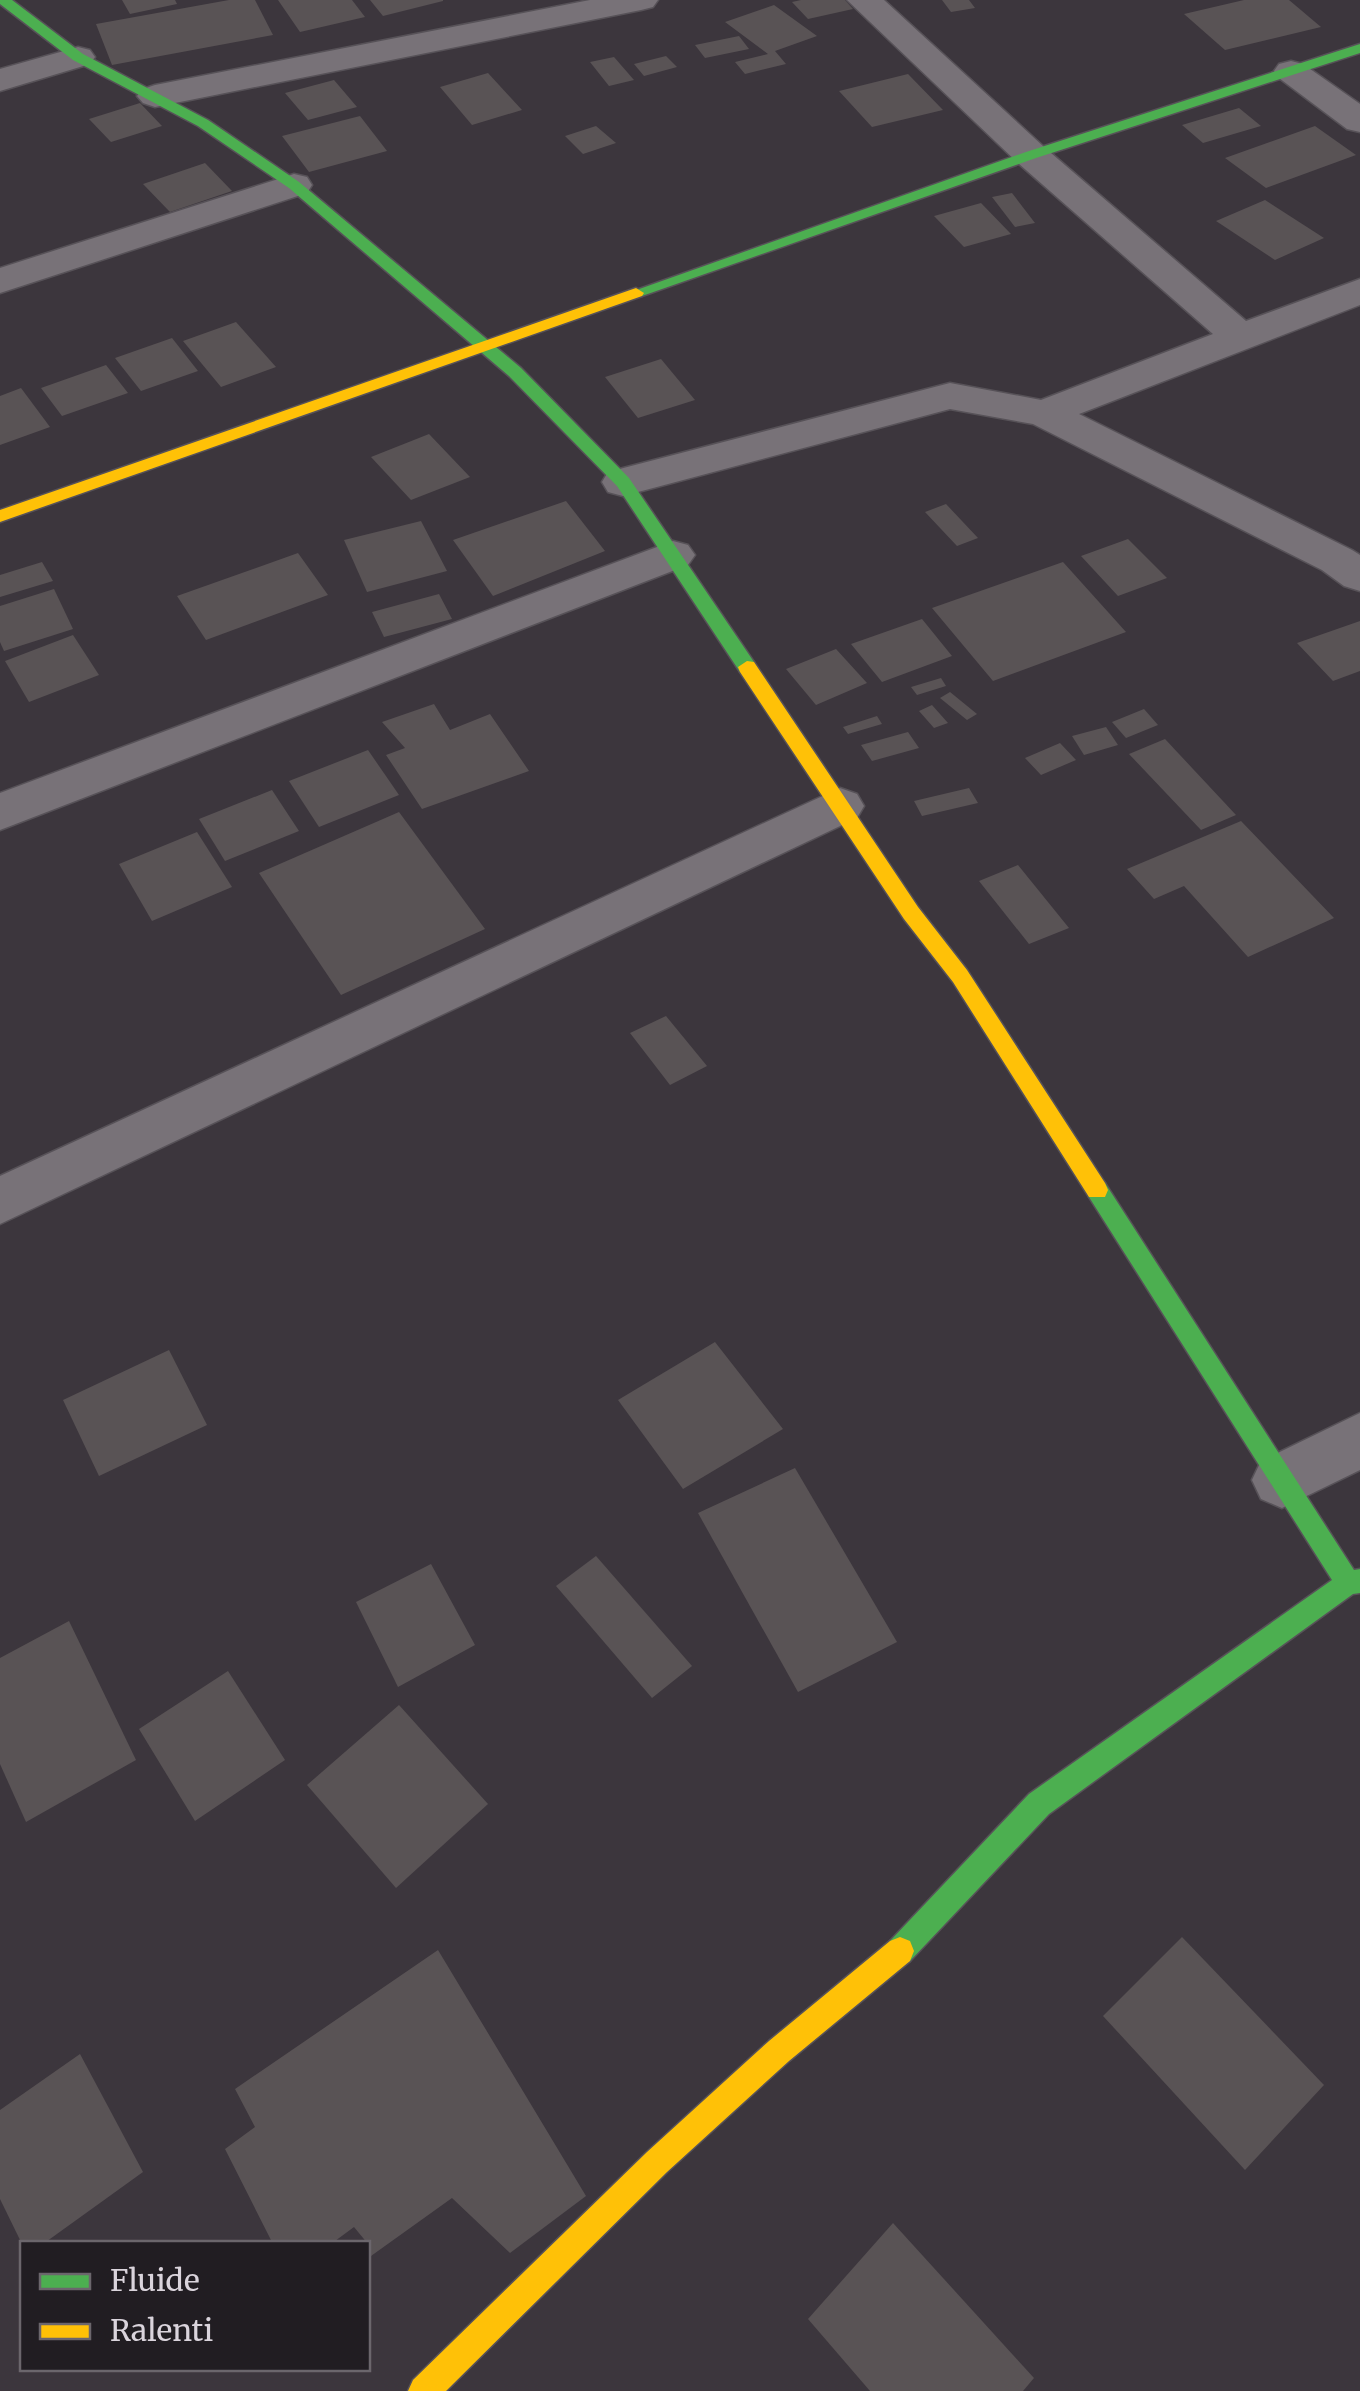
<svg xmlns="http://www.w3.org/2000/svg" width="1360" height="2391" viewBox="0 0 1360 2391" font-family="Merriweather,serif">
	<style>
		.building { fill: #595355 }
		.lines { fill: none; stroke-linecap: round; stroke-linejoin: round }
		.street-casing { stroke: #575258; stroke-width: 3 }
		.fast-casing { stroke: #575258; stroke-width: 3 }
		.slow-casing { stroke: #575258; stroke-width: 3 }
		.street { fill: #787278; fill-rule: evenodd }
		.fast { fill: #4caf50; fill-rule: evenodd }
		.slow { fill: #ffc107; fill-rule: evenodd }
	</style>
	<rect width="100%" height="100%" fill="#3c363d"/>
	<g class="building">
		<path d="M 122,0 L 175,0 L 177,4 L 130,14 Z"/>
		<path d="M 229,0 L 255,0 L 273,35 L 112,65 L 96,24 Z"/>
		<path d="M 278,0 L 352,0 L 365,17 L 300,32 Z"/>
		<path d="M 370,0 L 443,0 L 443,1 L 383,16 Z"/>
		<path d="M 801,0 L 845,0 L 853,9 L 808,19 L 792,2 Z"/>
		<path d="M 942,0 L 969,0 L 975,8 L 951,12 Z"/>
		<path d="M 1244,0 L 1289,0 L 1321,27 L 1225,50 L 1184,14 Z"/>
		<path d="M 774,5 L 817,36 L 775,51 L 786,64 L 745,74 L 735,62 L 768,54 L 725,22 Z"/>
		<path d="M 739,36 L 749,49 L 705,58 L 695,45 Z"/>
		<path d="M 666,56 L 677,67 L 644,76 L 634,64 Z"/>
		<path d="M 614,57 L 634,80 L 609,86 L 590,62 Z"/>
		<path d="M 488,73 L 522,110 L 472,125 L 440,87 Z"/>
		<path d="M 908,74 L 943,110 L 872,127 L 839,91 Z"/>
		<path d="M 334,80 L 357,107 L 308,120 L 285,93 Z"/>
		<path d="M 140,103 L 162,126 L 111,142 L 89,119 Z"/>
		<path d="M 1239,108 L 1261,126 L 1203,143 L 1182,125 Z"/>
		<path d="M 360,116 L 387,151 L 309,172 L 282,136 Z"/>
		<path d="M 596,126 L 616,143 L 583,154 L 565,136 Z"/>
		<path d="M 1315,126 L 1356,155 L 1266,188 L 1225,158 Z"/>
		<path d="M 205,163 L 232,191 L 170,212 L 143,184 Z"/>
		<path d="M 1012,193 L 1035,223 L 1015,227 L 992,197 Z"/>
		<path d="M 1265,200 L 1324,238 L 1275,260 L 1216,221 Z"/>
		<path d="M 981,203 L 1011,234 L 964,247 L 934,216 Z"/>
		<path d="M 236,322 L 276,367 L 221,387 L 183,341 Z"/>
		<path d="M 172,338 L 198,371 L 141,391 L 115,358 Z"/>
		<path d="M 661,359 L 695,400 L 638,418 L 605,377 Z"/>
		<path d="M 106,365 L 128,393 L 62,416 L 41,388 Z"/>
		<path d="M 21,388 L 50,427 L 0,445 L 0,396 Z"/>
		<path d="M 429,434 L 470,477 L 411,500 L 371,457 Z"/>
		<path d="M 566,501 L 605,551 L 493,596 L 453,540 Z"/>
		<path d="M 946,504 L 978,538 L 957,546 L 925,512 Z"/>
		<path d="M 421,521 L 447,571 L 367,592 L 344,540 Z"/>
		<path d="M 1128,539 L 1167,578 L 1118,596 L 1081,556 Z"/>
		<path d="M 298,553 L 328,595 L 206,640 L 177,596 Z"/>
		<path d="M 42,562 L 53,581 L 0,597 L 0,575 Z"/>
		<path d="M 1063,562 L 1126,632 L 993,681 L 932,608 Z"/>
		<path d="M 54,589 L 73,629 L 4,651 L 0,642 L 0,606 Z"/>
		<path d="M 439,594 L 452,619 L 384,637 L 372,612 Z"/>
		<path d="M 922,619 L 952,656 L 882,682 L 851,644 Z"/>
		<path d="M 1360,621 L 1360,671 L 1333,681 L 1297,643 Z"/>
		<path d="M 73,635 L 99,675 L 29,702 L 5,661 Z"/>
		<path d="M 836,649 L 867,683 L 816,705 L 786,669 Z"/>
		<path d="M 941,678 L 946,686 L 917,695 L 911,687 Z"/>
		<path d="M 950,692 L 977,714 L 967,720 L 940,698 Z"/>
		<path d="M 434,704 L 450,730 L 490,714 L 529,771 L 422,809 L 386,755 L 405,748 L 382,722 Z"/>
		<path d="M 932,705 L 948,723 L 934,728 L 919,711 Z"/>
		<path d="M 1144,709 L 1158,725 L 1126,738 L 1112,722 Z"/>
		<path d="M 877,716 L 882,724 L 848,734 L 843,727 Z"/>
		<path d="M 1106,727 L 1118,745 L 1084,755 L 1072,736 Z"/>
		<path d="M 908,732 L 919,748 L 872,761 L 861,745 Z"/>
		<path d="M 1165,739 L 1236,815 L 1201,830 L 1129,754 Z"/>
		<path d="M 1060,743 L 1076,760 L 1041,775 L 1025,758 Z"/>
		<path d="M 368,750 L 399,795 L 319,827 L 289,781 Z"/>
		<path d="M 969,788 L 978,803 L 922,816 L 914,801 Z"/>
		<path d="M 272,790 L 299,831 L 225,861 L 199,819 Z"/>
		<path d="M 399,812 L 485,929 L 341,995 L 259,873 Z"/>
		<path d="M 1241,821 L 1334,918 L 1248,957 L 1184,886 L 1154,899 L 1127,869 Z"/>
		<path d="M 197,832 L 232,887 L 152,921 L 119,864 Z"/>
		<path d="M 1018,865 L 1069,928 L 1029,944 L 979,881 Z"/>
		<path d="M 666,1016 L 707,1066 L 670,1085 L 630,1033 Z"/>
		<path d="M 715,1342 L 783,1429 L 683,1489 L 618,1400 Z"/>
		<path d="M 169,1350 L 207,1425 L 99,1476 L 63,1400 Z"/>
		<path d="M 795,1468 L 897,1642 L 798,1692 L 698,1513 Z"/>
		<path d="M 596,1556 L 692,1666 L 652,1698 L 556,1586 Z"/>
		<path d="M 431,1564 L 475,1645 L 398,1687 L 356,1602 Z"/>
		<path d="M 69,1621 L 136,1760 L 26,1822 L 0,1764 L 0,1658 Z"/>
		<path d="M 228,1671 L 285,1760 L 195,1821 L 139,1729 Z"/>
		<path d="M 399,1705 L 488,1804 L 396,1888 L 307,1785 Z"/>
		<path d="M 1182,1937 L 1324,2085 L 1245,2170 L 1103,2016 Z"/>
		<path d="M 438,1950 L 586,2196 L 510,2253 L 452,2198 L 371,2256 L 368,2244 L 354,2227 L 331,2244 L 273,2244 L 225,2149 L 255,2127 L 235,2089 Z"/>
		<path d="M 80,2054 L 143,2172 L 43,2244 L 22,2244 L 0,2199 L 0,2110 Z"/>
		<path d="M 893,2223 L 1034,2378 L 1023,2391 L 870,2391 L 808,2319 Z"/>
	</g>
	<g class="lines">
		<defs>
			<g id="street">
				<path d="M 590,0 L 658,0 L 653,7 L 641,10 L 155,107 L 143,103 L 137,96 L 143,89 L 155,85 Z"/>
				<path d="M 847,0 L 884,0 L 1044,147 L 1246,321 L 1360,279 L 1360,305 L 1079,414 L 1352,550 L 1360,555 L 1360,591 L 1344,586 L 1322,570 L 1033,424 L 950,409 L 623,496 L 608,492 L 602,482 L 608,472 L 950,383 L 1041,400 L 1213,334 L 1018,163 Z"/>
				<path d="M 78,47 L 90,50 L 95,57 L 90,64 L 0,91 L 0,69 Z"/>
				<path d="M 1291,61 L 1303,64 L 1360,104 L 1360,132 L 1347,129 L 1279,78 L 1274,71 L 1279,64 Z"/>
				<path d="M 294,174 L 307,177 L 312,185 L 307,193 L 0,293 L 0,268 Z"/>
				<path d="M 673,541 L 688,545 L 695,555 L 688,565 L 0,830 L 0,793 Z"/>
				<path d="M 840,788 L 857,794 L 864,806 L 857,818 L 0,1224 L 0,1176 Z"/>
				<path d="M 1360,1413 L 1360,1470 L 1282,1508 L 1261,1499 L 1252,1480 L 1261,1461 Z"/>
			</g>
			<g id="fast">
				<path d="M 0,0 L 12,0 L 83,54 L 208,120 L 299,182 L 521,368 L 629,478 L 754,662 L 754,672 L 740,672 L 617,486 L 509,376 L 289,188 L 198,126 L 73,60 L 0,4 Z"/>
				<path d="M 1360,44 L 1360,53 L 1036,158 L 642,296 L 628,293 L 1026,152 Z"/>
				<path d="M 1097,1181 L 1105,1183 L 1354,1570 L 1360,1569 L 1360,1593 L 1353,1594 L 1049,1814 L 910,1961 L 900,1965 L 890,1961 L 886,1951 L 890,1941 L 1029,1794 L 1332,1580 L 1089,1197 L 1086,1190 L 1089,1183 Z"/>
			</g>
			<g id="slow">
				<path d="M 636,288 L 644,293 L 642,296 L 0,522 L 0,510 Z"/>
				<path d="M 747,661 L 754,662 L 918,907 L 967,970 L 1105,1183 L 1108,1190 L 1105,1197 L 1089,1197 L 953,982 L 904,919 L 740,672 L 738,667 Z"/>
				<path d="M 900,1937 L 910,1941 L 914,1951 L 910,1961 L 789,2061 L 667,2172 L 446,2391 L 408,2391 L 413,2380 L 647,2152 L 769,2041 L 890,1941 Z"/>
			</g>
		</defs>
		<use href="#street" class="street-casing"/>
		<use href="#fast" class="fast-casing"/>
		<use href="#slow" class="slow-casing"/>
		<use href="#street" class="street"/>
		<use href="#fast" class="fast"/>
		<use href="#slow" class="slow"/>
	</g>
	<rect x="20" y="2241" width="350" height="130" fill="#211d22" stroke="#6b666c" stroke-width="2.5"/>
	<rect x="40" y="2274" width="50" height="15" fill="#4caf50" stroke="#6b666c" stroke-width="2.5"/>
	<text x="110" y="2291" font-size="30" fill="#dad4dc">Fluide</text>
	<rect x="40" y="2324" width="50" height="15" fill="#ffc107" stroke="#6b666c" stroke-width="2.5"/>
	<text x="110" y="2341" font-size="30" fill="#dad4dc">Ralenti</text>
</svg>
